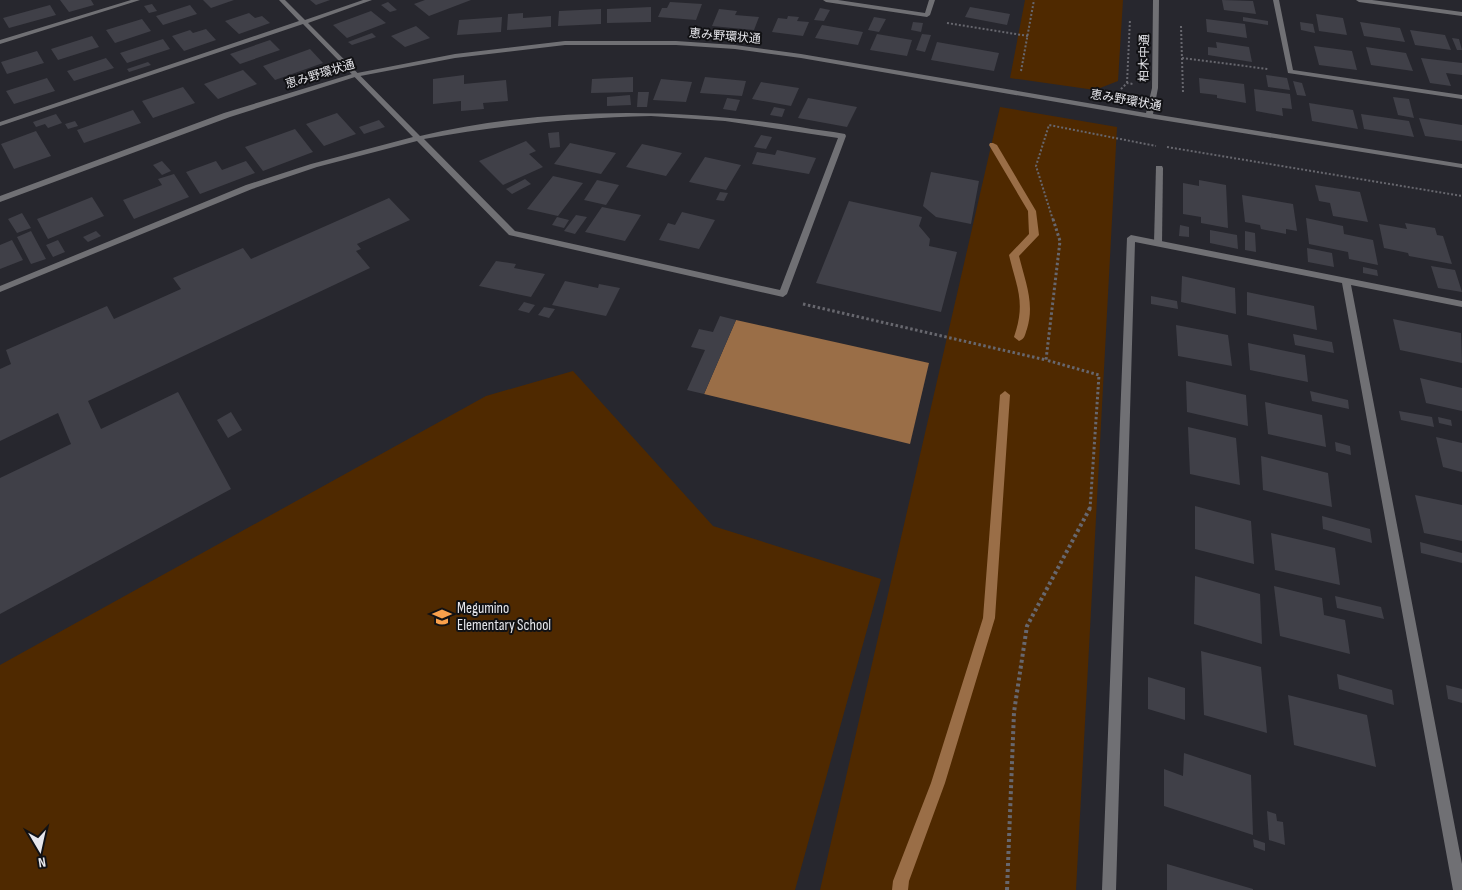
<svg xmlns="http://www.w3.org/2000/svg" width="1462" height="890" font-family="'Sofia Sans Condensed','Noto Sans JP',sans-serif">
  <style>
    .green { fill: #4f2900 }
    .water { fill: #9a6e47 }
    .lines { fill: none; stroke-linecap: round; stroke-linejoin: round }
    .stream { fill: #9a6e47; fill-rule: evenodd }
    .building { fill: #404048 }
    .path-far2 { stroke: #67676e; stroke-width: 2; stroke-dasharray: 2 2; stroke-linecap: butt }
    .path-far1 { stroke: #67676e; stroke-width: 3; stroke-dasharray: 2.5 2.5; stroke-linecap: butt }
    .path { stroke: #67676e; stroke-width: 4; stroke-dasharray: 3 3; stroke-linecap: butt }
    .service { fill: #707074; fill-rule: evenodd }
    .minor { fill: #707074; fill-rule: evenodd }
    .tertiary { fill: #707074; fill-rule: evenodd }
    .labels { text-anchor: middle; stroke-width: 4; stroke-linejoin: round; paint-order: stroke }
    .far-street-label { font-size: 12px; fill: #e7e7ec; stroke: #111114 }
    .poi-label { font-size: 15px; fill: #e7e7ec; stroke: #111114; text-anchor: start }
  </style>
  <rect width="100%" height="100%" fill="#27272e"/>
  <path class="green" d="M1025 0H1123L1118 81 1095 90 1010 78Z
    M1000 107 1117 127 1076 890H820Z
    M573 371 713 526 881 579 795 890H0V665L486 396Z"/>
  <path class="water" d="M736 320 929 363 910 444 704 394Z"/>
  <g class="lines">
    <path class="stream" d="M990 143H993L997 145 1036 211 1039 235 1019 256C1025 281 1035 303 1027 329 1025 334 1025 339 1019 341L1014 337C1026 302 1017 289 1009 255L1029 234 1028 211 989 145Z
      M1005 391 1010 395 995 618 945 783 909 881 908 890H892L893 881 931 783 983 618 1000 395Z"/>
  </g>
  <path class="building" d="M60 0H91L94 5 69 12Z
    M203 0H234L211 8Z
    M310 0H330L316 5Z
    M425 0H471L429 16 414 4Z
    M1222 0 1253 1 1256 14 1224 10Z
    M388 2 397 10 390 12 381 5Z
    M670 2 702 4 696 20 658 17 662 8H667Z
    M152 4 157 11 149 13 144 6Z
    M50 5 56 15 9 28 3 18Z
    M190 5 197 14 163 25 156 16Z
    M651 7V22L607 23V9Z
    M970 7 1010 14 1007 25 965 17Z
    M820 8 830 10 824 21 814 20Z
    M601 9V24L558 26 559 11Z
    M719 9 737 11 735 15 759 17 754 30 712 26Z
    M371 11 386 23 347 38 333 25Z
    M249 13 255 18 262 16 270 23 239 34 225 21Z
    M523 13V18L551 16V27L507 30 508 14Z
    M1316 14 1343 18 1347 35 1319 31Z
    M788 16 799 17 797 21 809 22 803 36 772 32 778 18 787 19Z
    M502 17 501 32 457 35 459 20Z
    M874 17 886 19 879 32 868 30Z
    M1243 17 1268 21V25L1243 21Z
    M142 19 151 31 115 43 106 30Z
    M1206 19 1245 24 1247 38 1207 32Z
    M913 22 923 23 921 32 911 30Z
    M1300 22 1313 24 1315 33 1301 30Z
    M1360 22 1400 28 1405 42 1364 36Z
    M822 25 863 32 858 45 815 38Z
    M416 26 430 38 405 47 391 36Z
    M206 29 216 40 184 51 172 36 190 30 193 33Z
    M1410 30 1445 35 1451 50 1415 45Z
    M372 33 376 37 352 45 348 42Z
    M877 34 912 40 907 56 870 50Z
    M922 34 931 35 925 52 916 50Z
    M92 36 99 47 58 60 51 49Z
    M1452 38 1459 39 1462 50H1457Z
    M163 39 170 49 127 63 120 53Z
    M270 40 280 50 240 64 230 54Z
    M937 42 999 53 994 71 931 60Z
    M1216 42 1249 47 1252 62 1208 55V47L1217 48Z
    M1314 46 1352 51 1357 70 1319 65Z
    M1366 47 1406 53 1413 71 1371 65Z
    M310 49 323 63 275 80 263 66Z
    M37 51 44 63 7 74 1 62Z
    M106 58 114 68 74 81 67 71Z
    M1421 58 1462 63V75L1446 73 1451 86 1430 83Z
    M148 62 151 65 129 72 127 69Z
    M243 70 257 84 218 99 204 84Z
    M464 75V84L506 80 508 101 483 103 484 109 461 111V101L433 104V79Z
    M1266 75 1287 78 1290 90 1268 87Z
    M633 77V92L591 93 592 79Z
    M705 77 746 81 742 96 700 93Z
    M47 78 55 91 14 104 6 91Z
    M1199 78 1244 84 1246 103 1217 98V95L1200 93Z
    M661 79 692 82 686 102 653 100Z
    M1293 81 1302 83 1306 96 1297 95Z
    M761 82 799 88 791 106 752 99Z
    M183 87 195 103 153 118 142 101Z
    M1254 89 1290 94 1292 109 1282 108 1283 116 1256 111Z
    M638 92H649L647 107H637Z
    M630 95 631 105 607 106V97Z
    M1393 97 1409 99 1414 118 1398 115Z
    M727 98 740 100 736 111 723 109Z
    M808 98 857 107 847 127 798 118Z
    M1309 103 1353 110 1358 129 1312 121Z
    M774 107 785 109 782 117 770 115Z
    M133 110 141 123 84 143 77 130Z
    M337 113 356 134 324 146 306 124Z
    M56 114 62 123 48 128 45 124 36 127 33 122Z
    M1361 114 1409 121 1414 137 1364 129Z
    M1419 118 1462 125V141L1425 136Z
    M379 120 385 127 364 134 359 127Z
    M75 121 78 126 68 129 65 124Z
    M295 129 313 152 263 171 245 147Z
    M36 131 51 156 14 169 1 144Z
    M559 132 560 147 550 148 548 133Z
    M761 135 772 137 766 149 754 147Z
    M526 141 536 151 529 154 543 167 503 185 479 161Z
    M570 143 616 153 601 174 554 164Z
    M642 144 682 153 666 176 626 167Z
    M777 150 816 158 809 174 752 164 757 152 775 155Z
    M705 157 741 165 726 190 689 182Z
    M162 161 171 171 162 175 153 165Z
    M216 161 222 170 246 161 255 173 200 194 186 172Z
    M931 172 979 181 971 224 936 217 923 206Z
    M174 174 189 197 134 219 123 200 162 185 158 179Z
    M553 176 583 183 558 216 527 209Z
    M525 179 531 184 512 194 506 189Z
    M597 180 619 185 606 205 584 200Z
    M1199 180 1226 185 1228 228 1201 223V217L1183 214V183L1199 186Z
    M1315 185 1360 192 1368 222 1333 216 1330 203 1319 201Z
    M720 192 728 193 724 201 716 200Z
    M1242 195 1293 204 1297 231 1286 229V234L1261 229 1260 225 1245 222Z
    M92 197 104 216 48 239 37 219Z
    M389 198 410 220 357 244 361 249 356 251 370 268 88 401 101 429 178 392 231 489 0 614V478L71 444 58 413 0 441V369L11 364 6 350 107 306 114 319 181 289 173 278 243 248 251 259Z
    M849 201 922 217 919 226 930 239 929 246 957 252 941 312 816 283Z
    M602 207 641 215 625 241 585 232Z
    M682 212 715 220 699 249 659 240 668 223 675 225Z
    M22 213 31 228 17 233 8 219Z
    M576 215 587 217 575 234 564 231Z
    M557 217 569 220 564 228 552 225Z
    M1306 218 1343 226 1344 234 1373 240 1378 265 1349 259 1348 252 1309 244Z
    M1405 223 1435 228 1437 235 1443 236 1452 264 1409 256 1408 253 1384 248 1379 224 1407 229Z
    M1180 225 1189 227V237L1179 236Z
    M1210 230 1237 235 1238 249 1210 243Z
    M31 231 46 259 31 264 17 237Z
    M96 231 101 236 88 242 83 237Z
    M1245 231 1255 233 1256 252 1245 250Z
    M12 240 23 260 0 269V245Z
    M58 240 65 252 53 257 46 245Z
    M1307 248 1332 253 1334 267 1308 262Z
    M496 261 516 264 514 268 545 274 531 297 479 286Z
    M1431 266 1455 270 1462 292 1438 288Z
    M1363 267 1377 270 1378 276 1363 273Z
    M1182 276 1235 288 1236 314 1181 302Z
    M565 281 598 288 599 284 620 288 606 316 552 305Z
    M1247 292 1314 306 1317 330 1247 315Z
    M1151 296 1177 301 1178 309 1151 304Z
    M524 302 535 305 529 313 518 310Z
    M544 307 555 309 549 318 538 315Z
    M720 316 736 320 704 394 687 390 705 350 691 347 699 329 713 332Z
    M1393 319 1461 333 1462 363 1400 350Z
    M1176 325 1228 335 1232 366 1178 356Z
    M1293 334 1332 342 1334 353 1295 345Z
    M1248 343 1305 355 1308 382 1250 370Z
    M1420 378 1462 388V411L1426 403Z
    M1186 381 1246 395 1248 426 1187 412Z
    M1310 391 1348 400 1349 409 1312 401Z
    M1265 402 1322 415 1326 447 1268 434Z
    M1399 411 1432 417 1434 427 1401 420Z
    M231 412 242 430 228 438 217 420Z
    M1438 417 1451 420 1452 426 1439 423Z
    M1188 427 1236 438 1240 485 1190 474Z
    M1436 437 1462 443V472L1443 467Z
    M1335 442 1350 446 1351 455 1336 451Z
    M1261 456 1328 473 1332 507 1263 490Z
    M1415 495 1462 505V541L1424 533Z
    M1195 506 1251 521 1254 564 1195 549Z
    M1322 516 1370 529 1372 543 1323 529Z
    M1271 533 1335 548 1340 585 1275 570Z
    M1420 542 1462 553V563L1421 553Z
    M1195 576 1260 594 1262 644 1194 624Z
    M1274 586 1322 598 1324 615 1345 620 1350 654 1280 636Z
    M1335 596 1381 607 1384 619 1337 608Z
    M1201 651 1261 667 1267 733 1204 715Z
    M1337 674 1392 690 1394 705 1339 689Z
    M1148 677 1185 688V720L1148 709Z
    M1446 685 1462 689V703L1448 699Z
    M1288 695 1367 715 1376 767 1294 745Z
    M1184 753 1251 775 1253 835 1164 806V769L1183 776Z
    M1267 811 1276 814 1277 821 1283 822 1285 845 1269 840Z
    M1253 839 1265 843V851L1254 847Z
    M1167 864 1253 889V890H1167Z"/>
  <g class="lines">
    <path class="path-far2" d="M947 23 1028 36
      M1181 26 1183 92
      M1182 58 1268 69
      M1021 71 1034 0
      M1127 83 1130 19
      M1121 89 1127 83 1133 84
      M1167 147 1462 196
      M1053 220 1036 166 1049 125 1156 146"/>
    <path class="path-far1" d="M1053 219 1060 241 1046 360 1099 375 1090 509
      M803 304 1046 360"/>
    <path class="path" d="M1007 890 1014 712 1027 626 1090 508"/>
    <path class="service" d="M1156 166H1162L1163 168 1162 243 1158 246 1154 243Z"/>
    <path class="minor" d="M131 0H140L0 44V40Z
      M279 0H285L305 20 363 0H372L308 23 420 136C545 107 674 107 800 127 815 130 830 131 845 134L846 136 787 294 783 297 509 235 417 141 317 167 252 189 0 292V286L246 185 311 164 413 137 303 24 0 126V122L299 21ZM651 116 725 121 838 138 780 290 515 231 424 139C500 125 573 118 651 116Z
      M823 0H838L925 13 929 0H935L930 15 927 17 826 2Z
      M1273 0H1279L1293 70 1462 95V99L1288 73Z
      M1356 0H1372L1462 12V16L1359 2Z
      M1131 235 1462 301V307L1351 285 1462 864V890H1453L1342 283 1135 242 1116 890H1102L1127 238Z"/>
    <path class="tertiary" d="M1153 0H1159L1158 88 1153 114 1462 164V168L1149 118 801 58 735 49 676 45H565L455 58 355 77 230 117 0 202V196L224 113 352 74 455 54 565 41H676L735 45 801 54 1146 113 1152 88Z"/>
  </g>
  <defs>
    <g id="school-bare" transform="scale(1.5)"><path d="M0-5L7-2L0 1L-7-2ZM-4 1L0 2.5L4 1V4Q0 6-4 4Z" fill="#f9a04c" stroke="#111114" stroke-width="2.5" paint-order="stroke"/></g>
  </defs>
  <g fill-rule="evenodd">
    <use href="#school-bare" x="442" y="617"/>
  </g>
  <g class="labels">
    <g class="far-street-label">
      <text transform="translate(725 36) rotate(5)" y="4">恵み野環状通</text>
      <text transform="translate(1144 58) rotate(-89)" y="4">柏木中通</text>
      <text transform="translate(320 74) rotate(-17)" y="4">恵み野環状通</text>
      <text transform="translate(1126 100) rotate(10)" y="4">恵み野環状通</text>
    </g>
    <g class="poi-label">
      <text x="457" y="613">Megumino<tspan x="457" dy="17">Elementary School</tspan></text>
    </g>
  </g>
  <g transform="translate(40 850) rotate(171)" stroke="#111114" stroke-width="4" paint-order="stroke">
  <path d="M0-4L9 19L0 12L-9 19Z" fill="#e7e7ec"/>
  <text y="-8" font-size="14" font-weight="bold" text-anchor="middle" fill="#e7e7ec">N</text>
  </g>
</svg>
